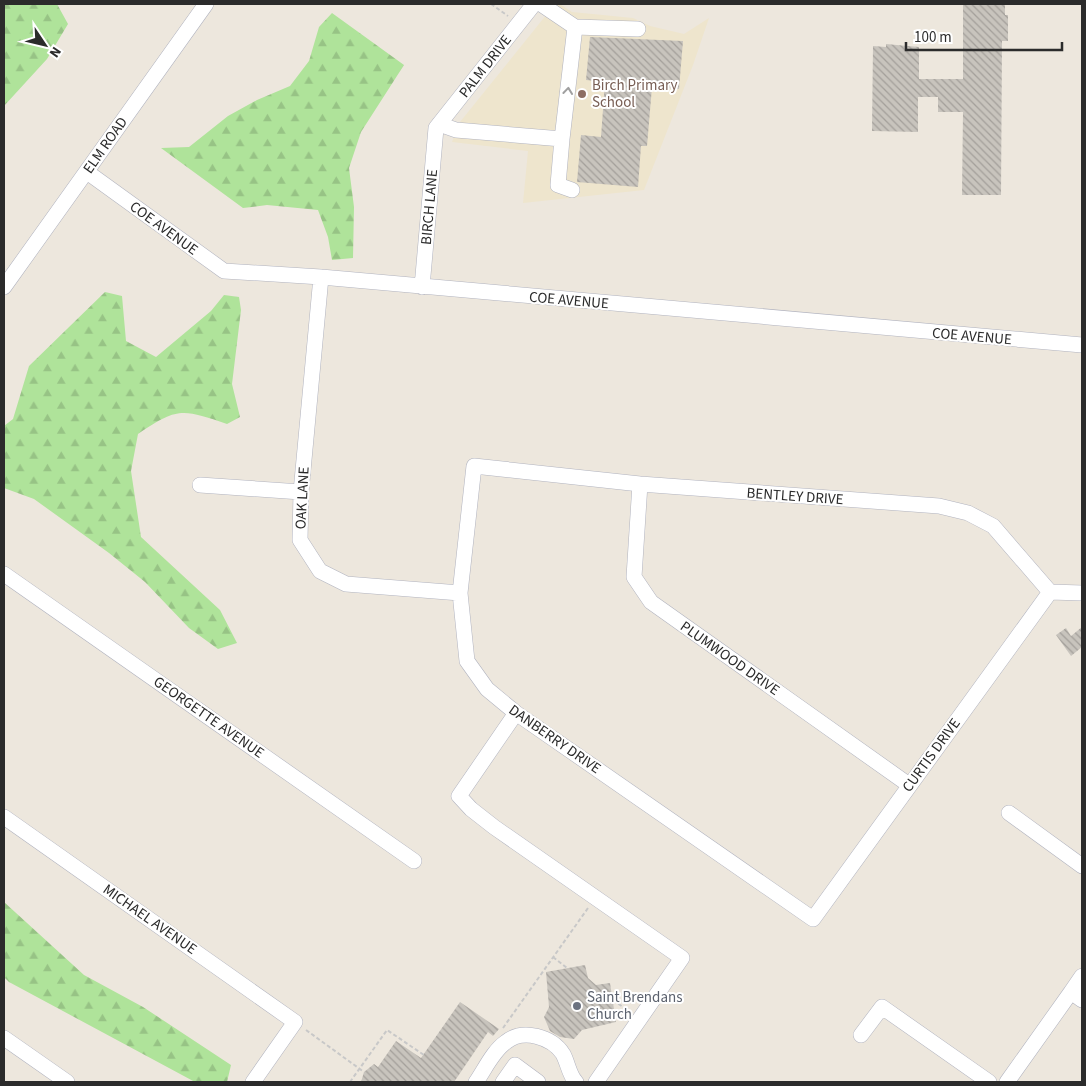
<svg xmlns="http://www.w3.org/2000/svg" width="1086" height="1086" font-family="'Source Sans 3',sans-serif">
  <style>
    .education { fill: #eee5cd }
    .forest { fill: url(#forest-firs) }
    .building { fill: url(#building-back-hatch) }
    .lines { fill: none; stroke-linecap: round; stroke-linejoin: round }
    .minor-casing { stroke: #b1b3bf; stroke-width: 16 }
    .path { stroke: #c8c8c8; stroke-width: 2; stroke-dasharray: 4 2.5; stroke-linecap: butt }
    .minor { stroke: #fff; stroke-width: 15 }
    .oneway { stroke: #a0a0a0 }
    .education-dot { fill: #8d6e63; stroke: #fff; stroke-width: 2 }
    .worship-dot { fill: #6b7280; stroke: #fff; stroke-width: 2 }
    .labels { text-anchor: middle; stroke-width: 4; stroke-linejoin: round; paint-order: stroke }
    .street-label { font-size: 15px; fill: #2b2b2b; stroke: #fff }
    .education-label { font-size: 15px; fill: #785e54; stroke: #fff; text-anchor: start }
    .worship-label { font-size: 15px; fill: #5b616d; stroke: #fff; text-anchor: start }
  </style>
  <defs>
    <pattern id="forest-firs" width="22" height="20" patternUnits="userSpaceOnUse" patternTransform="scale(1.25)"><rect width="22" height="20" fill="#afe39a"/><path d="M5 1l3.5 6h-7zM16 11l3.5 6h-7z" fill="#97c385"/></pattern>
    <pattern id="building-back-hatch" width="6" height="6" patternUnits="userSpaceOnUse" patternTransform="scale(1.25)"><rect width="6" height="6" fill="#c8c4bd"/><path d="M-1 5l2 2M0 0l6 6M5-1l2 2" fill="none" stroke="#a39f9a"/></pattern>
  </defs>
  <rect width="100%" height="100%" fill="#ede7dd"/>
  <path class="education" d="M555 4H560L572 12 633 18 650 26 684 34 709 18 693 65 644 190 523 203 528 151 452 142 460 122Z"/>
  <path class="forest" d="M4 4H57L68 24 47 59 4 106Z
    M332 13 404 65 361 132 349 168 354 207 353 258 332 260 328 237 318 210 267 205 243 208 161 148 189 147 228 116 257 100 290 86 309 61 319 27Z
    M105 292 122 296 126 341 156 357 211 311 224 295 239 297 241 310 232 384 240 417 227 424C182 409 178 407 138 434L131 471 141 537 220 610 237 643 218 649 189 628 145 582 109 553 34 499 4 488V426L13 419 29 366Z
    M4 902 84 975 143 1007 231 1065 227 1082H195L9 982 4 977Z"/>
  <path class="building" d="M963 4H1005V15H1008V41H1002L1001 195H962L963 112H938V97H918V132L872 131 873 46 886 47V44L919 47V79H963Z
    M590 37 683 41 679 89 652 87 647 146H641L638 187 577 182 581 135 601 137 605 82 586 80Z
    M1082 627V647L1071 656 1056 635 1066 628 1071 636Z
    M585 965 588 978 596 985 610 983 616 1022 582 1030 574 1039 560 1037 550 1031 544 1017 549 1007 546 972Z
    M460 1002 499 1029 493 1036 488 1032 454 1082H361L364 1072 374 1064 378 1067 396 1041 421 1058Z"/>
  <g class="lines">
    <g class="minor-casing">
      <path id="minor" d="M541 4 575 27 638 29
        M439 124 456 130 562 139 558 185 572 190
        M562 139 575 27
        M87 172 224 271 321 277 1082 345
        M321 277 301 492 300 540 320 571 346 584 460 593
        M4 287 206 4
        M422 287 436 128 534 4
        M640 484 634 577 651 602 909 785
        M200 485 301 492
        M4 574 414 861
        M1050 592 813 919 516 713 487 689 467 661 460 593 474 466 640 484 939 506 968 513 993 526 1050 592 1082 593
        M516 713 459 796 471 809 494 827 682 958 596 1082
        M1009 813 1082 866
        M4 817 295 1022 253 1082
        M1071 992 1082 976
        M861 1035 882 1007 989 1082
        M4 1038 67 1082
        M476 1082C485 1069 493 1051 506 1042 523 1028 552 1037 563 1054 568 1063 569 1075 576 1082
        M503 1082 515 1065 538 1082
        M1007 1082 1071 992 1082 1000"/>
    </g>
    <path class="path" d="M491 4 508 16
      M553 957 567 968
      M613 1000 630 1012
      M503 1028 588 908
      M306 1030 364 1072
      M350 1082 387 1030 424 1055"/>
    <use href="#minor" class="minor"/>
  </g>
  <defs><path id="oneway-chevron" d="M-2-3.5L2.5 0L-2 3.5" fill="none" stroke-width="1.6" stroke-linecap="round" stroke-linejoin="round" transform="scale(1.25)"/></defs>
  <use class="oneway" href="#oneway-chevron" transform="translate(568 91) rotate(-84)"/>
  <circle class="education-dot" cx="582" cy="94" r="5"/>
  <circle class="worship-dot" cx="577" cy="1006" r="5"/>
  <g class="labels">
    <g class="street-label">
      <text transform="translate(485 66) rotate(-52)" y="5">PALM DRIVE</text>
      <text transform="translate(105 145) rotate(-55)" y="5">ELM ROAD</text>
      <text transform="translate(429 207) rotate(-85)" y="5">BIRCH LANE</text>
      <text transform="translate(164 228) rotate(36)" y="5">COE AVENUE</text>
      <text transform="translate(569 300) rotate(5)" y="5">COE AVENUE</text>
      <text transform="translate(972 336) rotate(5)" y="5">COE AVENUE</text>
      <text transform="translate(795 496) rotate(4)" y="5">BENTLEY DRIVE</text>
      <text transform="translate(302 498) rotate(-87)" y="5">OAK LANE</text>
      <text transform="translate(730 658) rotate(35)" y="5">PLUMWOOD DRIVE</text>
      <text transform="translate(209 717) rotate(35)" y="5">GEORGETTE AVENUE</text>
      <text transform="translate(555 739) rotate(35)" y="5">DANBERRY DRIVE</text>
      <text transform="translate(931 755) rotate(-54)" y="5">CURTIS DRIVE</text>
      <text transform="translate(150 919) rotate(35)" y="5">MICHAEL AVENUE</text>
    </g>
    <g class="education-label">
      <text x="592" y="90">Birch Primary<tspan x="592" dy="17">School</tspan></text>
    </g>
    <g class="worship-label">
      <text x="587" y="1002">Saint Brendans<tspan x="587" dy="17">Church</tspan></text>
    </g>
  </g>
  <rect width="1086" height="1086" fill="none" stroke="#2b2b2b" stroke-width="10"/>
  <g transform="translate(45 45) rotate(125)" stroke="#ffffff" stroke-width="4" paint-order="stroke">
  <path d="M0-4L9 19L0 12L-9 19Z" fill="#2b2b2b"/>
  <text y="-8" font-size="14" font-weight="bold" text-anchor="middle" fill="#2b2b2b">N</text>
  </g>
  <path d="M906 42v8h156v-8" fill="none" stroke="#2b2b2b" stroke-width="2.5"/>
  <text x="914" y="42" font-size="15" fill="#2b2b2b" stroke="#ffffff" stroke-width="4" paint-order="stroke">100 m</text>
</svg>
